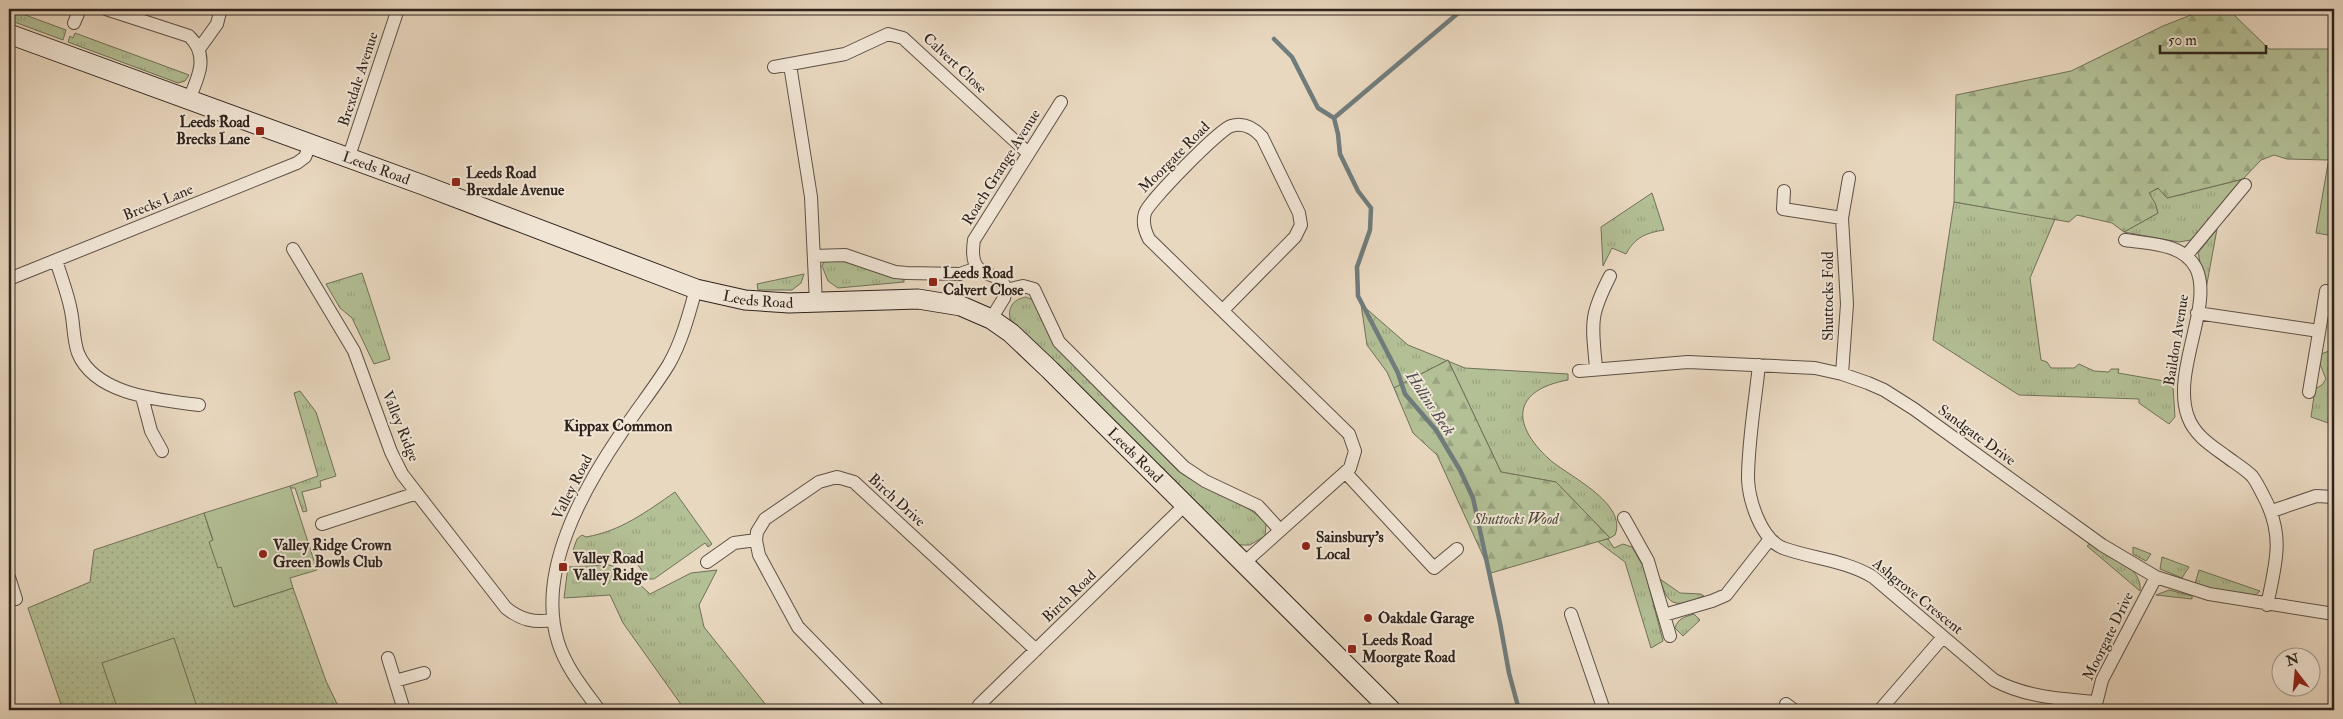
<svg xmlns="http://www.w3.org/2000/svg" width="2343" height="719" font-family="'IM FELL Double Pica',serif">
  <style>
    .grass { fill: url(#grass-tufts); stroke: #707159 }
    .forest { fill: url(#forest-firs); stroke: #707159 }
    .park { fill: url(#park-dots); stroke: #707159 }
    .pitch { fill: #b3bf95; stroke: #707159 }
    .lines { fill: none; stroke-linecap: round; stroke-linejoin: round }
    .stream { stroke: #707c7c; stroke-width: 4.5 }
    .street-casing { stroke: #5d5046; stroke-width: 14 }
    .secondary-casing { stroke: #2e231d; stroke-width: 21 }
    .street { stroke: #f1e6d6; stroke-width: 12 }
    .secondary { stroke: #f1e6d6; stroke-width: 19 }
    .poi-dot { fill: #8f2418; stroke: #f1e6d6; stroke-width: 2 }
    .labels { text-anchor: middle; stroke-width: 4; stroke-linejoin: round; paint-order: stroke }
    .street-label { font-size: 15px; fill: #2e231d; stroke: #f1e6d6 }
    .poi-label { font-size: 15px; font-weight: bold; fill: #2e231d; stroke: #f1e6d6; text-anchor: start }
    .park-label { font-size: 15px; font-style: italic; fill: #4f4a3b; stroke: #f1e6d6 }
    .water-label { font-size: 16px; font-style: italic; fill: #4f4f4d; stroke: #f1e6d6 }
    .neighbourhood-label { font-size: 16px; font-weight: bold; fill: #2e231d; stroke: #f1e6d6 }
  </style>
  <defs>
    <pattern id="grass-tufts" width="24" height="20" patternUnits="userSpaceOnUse" patternTransform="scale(1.25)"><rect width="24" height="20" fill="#b3bf95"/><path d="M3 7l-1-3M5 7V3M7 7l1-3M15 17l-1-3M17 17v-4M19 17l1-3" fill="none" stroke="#9aa480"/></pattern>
    <pattern id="forest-firs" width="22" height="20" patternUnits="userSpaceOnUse" patternTransform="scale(1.25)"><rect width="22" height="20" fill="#b3bf95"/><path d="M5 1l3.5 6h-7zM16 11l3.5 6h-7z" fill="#9aa480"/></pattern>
    <pattern id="park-dots" width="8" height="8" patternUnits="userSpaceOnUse" patternTransform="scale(1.25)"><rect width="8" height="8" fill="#b3bf95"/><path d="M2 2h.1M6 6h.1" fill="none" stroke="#9aa480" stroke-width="1.8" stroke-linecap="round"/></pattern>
  </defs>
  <rect width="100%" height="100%" fill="#e9d8c0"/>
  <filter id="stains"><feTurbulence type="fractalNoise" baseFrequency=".004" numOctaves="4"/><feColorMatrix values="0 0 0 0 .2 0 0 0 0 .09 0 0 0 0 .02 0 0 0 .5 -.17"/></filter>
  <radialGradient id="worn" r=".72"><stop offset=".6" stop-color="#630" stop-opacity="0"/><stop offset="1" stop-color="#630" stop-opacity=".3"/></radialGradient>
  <path class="grass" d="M9 9 66 30 63 40 9 20Z
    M75 33 189 75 185 81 178 83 68 42 70 36 73 38Z
    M2330 152 2334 153V236L2316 233Z
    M2243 179 2191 240 2179 242 2124 232 2158 213 2155 203 2148 193 2159 188 2167 198Z
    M1652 193 1664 230C1646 233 1635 237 1626 254L1612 248 1603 266 1601 227Z
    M1954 202 2055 219 2030 278 2041 360 2047 362 2051 368H2074L2079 364 2094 371 2109 372 2111 369H2119L2118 373 2170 382 2173 387 2175 417 2169 424 2139 403V399L2019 395 1933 340Z
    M2217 229 2206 289 2198 253Z
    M840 259 904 278V282L838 288 828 281 822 266 824 262Z
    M362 273 390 359 374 364 352 318 340 308 326 284Z
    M804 274 801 283 792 290H758L757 284Z
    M1026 297 1033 300 1058 350 1177 470C1205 492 1243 497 1266 524L1265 536 1250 545H1237L1012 324C1006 312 1011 299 1026 297Z
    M1361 304 1408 345 1465 368 1568 374V380C1513 390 1510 423 1549 459 1568 476 1628 503 1615 535L1610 538 1556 482 1501 472 1448 360 1394 388 1387 372 1367 345Z
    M2334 304V425L2311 417 2315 389 2322 385 2326 379 2320 364 2321 354 2329 351Z
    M300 391 316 412 336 476 320 481 321 487 302 492 307 511 303 512 295 488H291L290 486 318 476 294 393Z
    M675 492 712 544 708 547 705 543 654 579H648L630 554 580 557 572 553 577 539 582 535 586 537C621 531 646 512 675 492Z
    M1608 539 1614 548 1623 544 1632 547 1644 568 1663 641 1651 648 1625 562 1597 541Z
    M2091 543C2108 554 2143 567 2140 591L2087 546Z
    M2133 547 2151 554 2146 561 2133 554Z
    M2162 557 2189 567 2182 578 2160 569Z
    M609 565 623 569 650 594 691 573 717 570 699 605 704 627 770 710H685L623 623 610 595 564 598 568 567Z
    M2199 570 2260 591 2255 595 2225 592 2195 584Z
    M1660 579 1680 593 1701 594 1704 596C1677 606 1669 610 1660 579Z
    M2169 590 2192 596V599L2156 595Z
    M1694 614 1700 620 1683 636 1675 628C1678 618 1685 617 1694 614Z"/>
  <path class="forest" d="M2206 9H2228L2269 49H2334V153L2330 152 2328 160 2287 159 2274 155 2261 160 2243 179 2167 198 2158 188 2149 193 2155 203 2158 213 2124 232 2112 223 2077 215 2069 222 1954 202 1956 95 2071 71 2163 26Z
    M1448 360 1501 472 1556 482 1610 538 1491 573 1437 455 1413 433 1394 388Z"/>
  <path class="park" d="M204 513 213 541 210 542 218 567 221 566 234 607 293 588 326 681 340 710H63L28 608 90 582 94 550Z"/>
  <path class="pitch" d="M290 486 317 570 290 578 293 588 234 607 221 567 218 568 209 542 213 540 204 513Z
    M174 638 198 710H118L102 663Z"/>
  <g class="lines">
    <path class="stream" d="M1274 39 1292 57 1318 108 1334 118
      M1334 118 1338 134 1340 154 1358 191 1371 208 1370 230 1357 267 1358 296 1398 373 1405 394 1436 430 1460 470 1473 498 1500 623 1509 673 1519 710
      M1334 118 1463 9"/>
    <g class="street-casing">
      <path id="street" d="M106 9 189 36C209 55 199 76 189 99
        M74 23 80 9
        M199 49 217 24 220 12
        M790 65 811 197 816 303
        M774 67 845 54 888 34 903 38 1028 153
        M348 159 398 9
        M1784 191 1783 209 1842 218
        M2125 240C2149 244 2183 243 2196 268 2214 305 2171 372 2188 417 2195 436 2212 446 2227 457 2235 463 2245 469 2252 476 2256 481 2260 489 2263 495 2285 535 2276 563 2267 605
        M293 249 354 351 391 452 402 474 506 608C521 620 534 623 553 620
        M814 256 845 255 895 272 907 273 960 274 977 268
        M2186 256 2245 185
        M56 260C61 277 68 294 71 311 74 325 73 339 78 353 95 395 160 400 199 405
        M9 279 297 163 305 157 310 145
        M1006 290 1023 286 1034 289 1059 342 1184 467 1205 481 1258 506 1280 530
        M1223 310 1295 237 1301 225 1299 213 1262 137C1254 128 1244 122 1231 126 1220 129 1148 202 1145 213 1142 223 1145 231 1149 239L1349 434 1355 451 1350 468 1245 562
        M2197 313 2319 331
        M991 319 1004 298 1006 290C1000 265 967 286 974 240L1061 102
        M1759 365C1755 403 1748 442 1748 479 1749 501 1761 539 1783 548 1813 559 1845 560 1873 577L1994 680C2025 697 2061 699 2096 702
        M1596 368C1592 323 1589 317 1610 276
        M1579 371 1688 362 1815 368 1842 374 1868 383 1884 390 1914 409 2102 545 2156 577 2209 594 2334 614
        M1842 374 1847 304 1842 218 1849 178
        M2309 392 2326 291
        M142 397 151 431 162 451
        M1346 473 1434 568 1457 549
        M2272 511 2316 496 2334 497
        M1624 518 1648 561 1670 636
        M322 524 417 493
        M707 562 734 543 756 540
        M9 577 16 599
        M1571 614 1604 710
        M1664 615 1712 601 1726 595 1770 539
        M388 658 404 710
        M395 681 424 673
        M1786 704 1794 710
        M2095 708 2102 680 2156 577
        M599 710C584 689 566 668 558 642 536 572 583 489 622 432 637 409 655 387 669 364 682 341 689 314 696 289
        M879 710 798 627 759 555 756 540 757 532 765 519 819 482 837 477 854 482 1036 650
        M984 710 979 705 1186 504
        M1880 710 1943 637"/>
    </g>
    <g class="secondary-casing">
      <g id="secondary">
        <path id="s1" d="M9 34 423 185 696 289 745 300 789 303 918 299 961 306 991 319 1011 333 1050 370 1391 710"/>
      </g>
    </g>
    <use href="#street" class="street"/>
    <use href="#secondary" class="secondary"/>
  </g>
  <g class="poi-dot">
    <rect x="255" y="126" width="10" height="10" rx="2.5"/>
    <rect x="451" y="177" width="10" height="10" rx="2.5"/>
    <rect x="928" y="277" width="10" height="10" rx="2.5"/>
    <circle cx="1306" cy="546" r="5"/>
    <circle cx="263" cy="554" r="5"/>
    <rect x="558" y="562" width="10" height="10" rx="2.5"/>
    <circle cx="1368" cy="618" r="5"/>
    <rect x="1347" y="644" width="10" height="10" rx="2.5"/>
  </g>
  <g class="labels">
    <g class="street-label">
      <text transform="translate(955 63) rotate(43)" y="5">Calvert Close</text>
      <text transform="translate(358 79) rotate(-72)" y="5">Brexdale Avenue</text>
      <text transform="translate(1174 157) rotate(-45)" y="5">Moorgate Road</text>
      <text transform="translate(1001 167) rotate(-58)" y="5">Roach Grange Avenue</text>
      <text dy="5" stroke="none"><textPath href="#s1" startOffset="391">Leeds Road</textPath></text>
      <text transform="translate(158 202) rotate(-22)" y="5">Brecks Lane</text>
      <text transform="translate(1828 296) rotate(-90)" y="5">Shuttocks Fold</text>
      <text dy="5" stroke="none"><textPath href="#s1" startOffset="796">Leeds Road</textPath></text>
      <text transform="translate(2176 340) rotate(-81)" y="5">Baildon Avenue</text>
      <text transform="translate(401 426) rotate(68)" y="5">Valley Ridge</text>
      <text transform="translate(1977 435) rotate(36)" y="5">Sandgate Drive</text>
      <text dy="5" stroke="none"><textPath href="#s1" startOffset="1231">Leeds Road</textPath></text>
      <text transform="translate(572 487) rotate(-63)" y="5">Valley Road</text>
      <text transform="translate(897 500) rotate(42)" y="5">Birch Drive</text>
      <text transform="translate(1069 596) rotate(-44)" y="5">Birch Road</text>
      <text transform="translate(1918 596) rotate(39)" y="5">Ashgrove Crescent</text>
      <text transform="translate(2108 636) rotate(-64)" y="5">Moorgate Drive</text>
    </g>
    <g class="poi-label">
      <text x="250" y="127" text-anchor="end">Leeds Road<tspan x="250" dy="17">Brecks Lane</tspan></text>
      <text x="466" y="178">Leeds Road<tspan x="466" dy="17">Brexdale Avenue</tspan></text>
      <text x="943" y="278">Leeds Road<tspan x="943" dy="17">Calvert Close</tspan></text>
      <text x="1316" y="542">Sainsbury's<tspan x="1316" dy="17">Local</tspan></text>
      <text x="273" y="550">Valley Ridge Crown<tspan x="273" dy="17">Green Bowls Club</tspan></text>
      <text x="573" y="563">Valley Road<tspan x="573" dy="17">Valley Ridge</tspan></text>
      <text x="1378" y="623">Oakdale Garage</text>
      <text x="1362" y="645">Leeds Road<tspan x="1362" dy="17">Moorgate Road</tspan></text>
    </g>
    <g class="park-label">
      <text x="1516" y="524">Shuttocks Wood</text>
    </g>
    <g class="water-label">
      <text transform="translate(1431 403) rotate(56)" y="6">Hollins Beck</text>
    </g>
    <g class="neighbourhood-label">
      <text x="618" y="431">Kippax Common</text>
    </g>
  </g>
  <rect width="2343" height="719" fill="none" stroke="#e9d8c0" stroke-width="30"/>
  <rect x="10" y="10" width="2323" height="699" fill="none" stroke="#2e231d" stroke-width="2.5"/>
  <rect x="15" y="15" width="2313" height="689" fill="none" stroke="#2e231d"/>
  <g transform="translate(2296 672) rotate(344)"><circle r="24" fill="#f1e6d6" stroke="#a3988c"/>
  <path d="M0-4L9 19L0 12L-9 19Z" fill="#8f2418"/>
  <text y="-8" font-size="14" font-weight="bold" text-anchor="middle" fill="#2e231d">N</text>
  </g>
  <path d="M2160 45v8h106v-8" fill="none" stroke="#2e231d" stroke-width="2.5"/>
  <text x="2168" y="45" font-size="15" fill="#2e231d" stroke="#f1e6d6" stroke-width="4" paint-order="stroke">50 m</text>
  <rect width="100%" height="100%" filter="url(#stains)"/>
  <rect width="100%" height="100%" fill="url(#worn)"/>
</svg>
